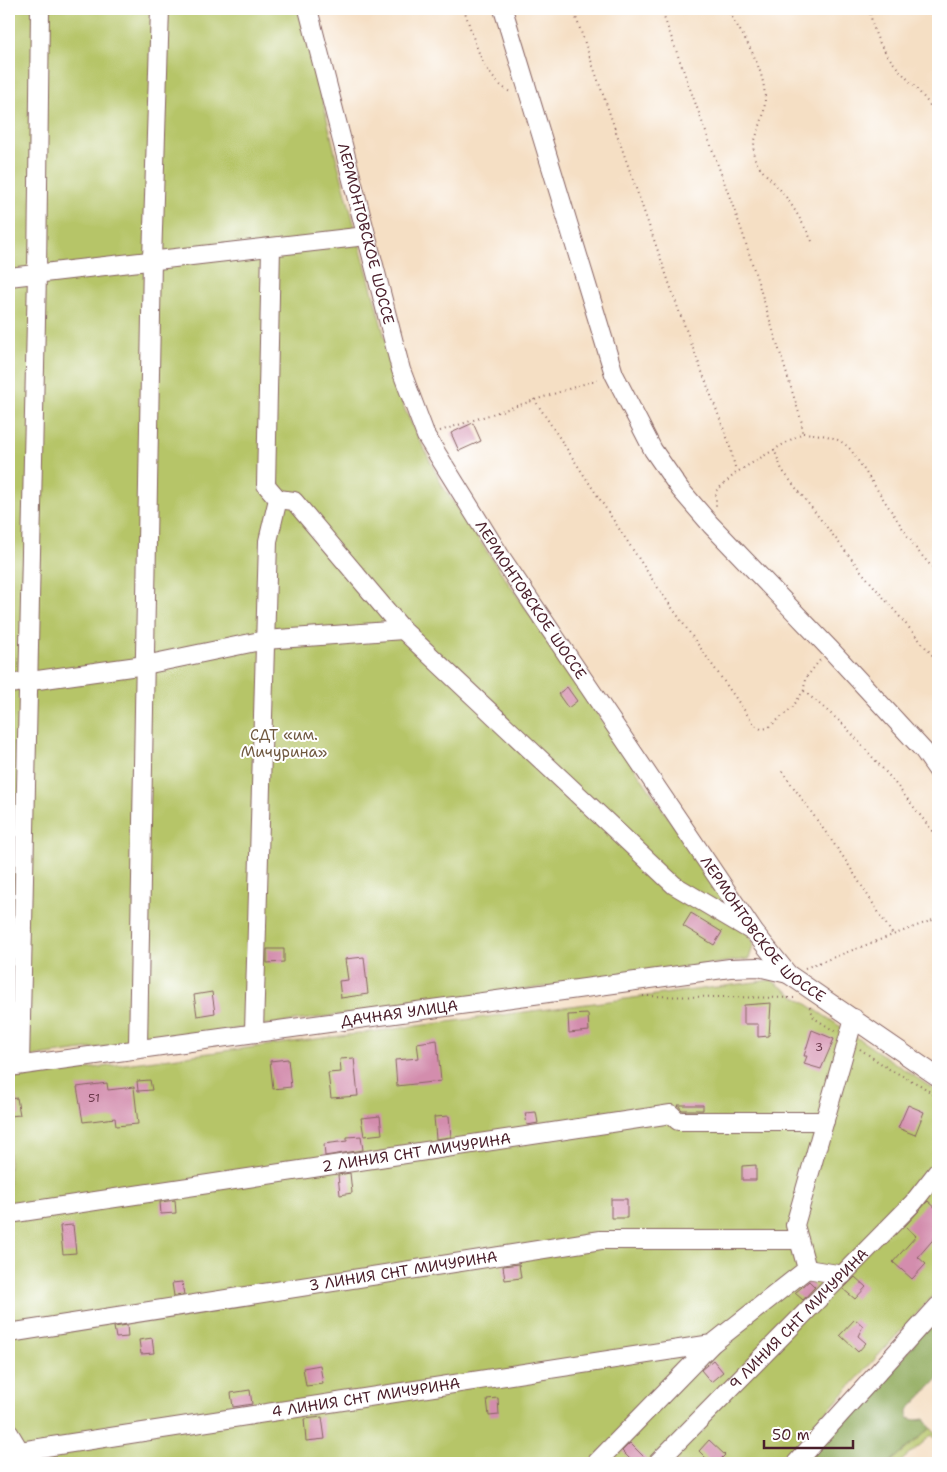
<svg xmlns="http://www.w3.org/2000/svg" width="947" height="1472" font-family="'Shantell Sans',sans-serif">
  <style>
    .green { fill: #b6c568; stroke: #80724a }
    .forest { fill: #90aa5c; stroke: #6d6444 }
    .building { fill: #d38dad }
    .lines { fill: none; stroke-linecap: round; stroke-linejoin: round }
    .minor-casing { stroke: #866261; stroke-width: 20 }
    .path { stroke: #866261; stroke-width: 2; stroke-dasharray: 1 4; stroke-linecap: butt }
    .minor { stroke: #fff; stroke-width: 18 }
    .labels { text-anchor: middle; stroke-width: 4; stroke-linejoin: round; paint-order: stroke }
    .number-label { font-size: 12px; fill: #6c3a4c }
    .street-label { font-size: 15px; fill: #4a1f2b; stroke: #fff }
    .park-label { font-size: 15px; fill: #705940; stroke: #fff }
  </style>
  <rect width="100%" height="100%" fill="#fff"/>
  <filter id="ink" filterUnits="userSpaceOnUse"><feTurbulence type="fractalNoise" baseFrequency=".02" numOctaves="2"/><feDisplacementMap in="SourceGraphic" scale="10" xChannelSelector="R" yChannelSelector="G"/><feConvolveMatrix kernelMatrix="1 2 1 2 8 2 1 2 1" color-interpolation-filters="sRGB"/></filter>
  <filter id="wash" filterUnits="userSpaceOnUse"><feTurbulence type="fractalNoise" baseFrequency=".0096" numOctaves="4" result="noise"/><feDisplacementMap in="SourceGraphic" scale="20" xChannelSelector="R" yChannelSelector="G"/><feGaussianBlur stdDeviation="1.12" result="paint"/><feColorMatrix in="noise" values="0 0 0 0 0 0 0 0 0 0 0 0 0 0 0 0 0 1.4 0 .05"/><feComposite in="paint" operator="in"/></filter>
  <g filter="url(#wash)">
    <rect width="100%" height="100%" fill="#f5dfc4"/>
    <path class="green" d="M9 9H301L336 157 404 408 443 487 754 943 749 959 9 1060Z
      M771 980 938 1092V1290L780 1463H14L9 1455V1079Z
      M931 1428 938 1437V1442L932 1435 899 1463H889Z"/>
    <path class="forest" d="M938 1303V1379L908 1410V1418L916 1420 924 1419 931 1428 889 1463H789L893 1370 913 1346Z"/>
    <g id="blocks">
      <path class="building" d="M473 423 481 441 459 451 451 433Z
        M567 687 577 701 568 708 558 694Z
        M691 913 722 932 714 945 683 926Z
        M267 949H284V962L267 963Z
        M364 957 368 994 341 998 339 981 348 980 345 959Z
        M212 992 215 1013 197 1016 194 995Z
        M771 1003 769 1036 758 1037V1024H744V1005Z
        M588 1014 589 1031 569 1033 568 1015Z
        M812 1030 834 1039 821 1069 804 1064 807 1056H804Z
        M437 1040 441 1081 397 1086 395 1060 419 1058 417 1043Z
        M354 1058 358 1096 331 1098 328 1073 341 1072 340 1059Z
        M288 1059 291 1087 273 1089 270 1061Z
        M150 1080 152 1090 138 1091 137 1081Z
        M107 1083 108 1090 134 1087 138 1124 116 1126 115 1118 83 1122 77 1087Z
        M17 1098 20 1115 9 1116V1099Z
        M678 1105H703V1110H682Z
        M908 1105 924 1112 915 1135 898 1128Z
        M536 1112 538 1123 527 1125 525 1113Z
        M380 1116 382 1134 364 1136 361 1118Z
        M449 1116 451 1137 436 1139 434 1117Z
        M361 1136 363 1150 325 1156 324 1144 347 1141V1137Z
        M756 1165V1180H742V1166Z
        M350 1173 352 1193 340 1195 338 1175Z
        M611 1199H627V1218H611Z
        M175 1200 176 1213 161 1214 160 1202Z
        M928 1201 938 1210V1234L918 1257 926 1264 912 1279 893 1262 916 1236 905 1226Z
        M73 1225 76 1253 63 1254 60 1226Z
        M519 1264 521 1278 505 1280 503 1266Z
        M855 1277 866 1287 855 1299 843 1289Z
        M809 1281 815 1287 803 1300 795 1293Z
        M182 1282 184 1295 174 1296 172 1283Z
        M855 1319 863 1326 858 1336 866 1343 858 1352 840 1335Z
        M127 1325 128 1337 116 1338 114 1327Z
        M152 1338 154 1353 141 1354 139 1340Z
        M713 1360 723 1372 711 1382 701 1370Z
        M320 1365 323 1384 306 1386 303 1368Z
        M250 1390 252 1404 233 1407 231 1393Z
        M498 1398 499 1415 489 1416 487 1399Z
        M322 1417 325 1439 306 1441 304 1419Z
        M709 1440 725 1455 717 1463H711L699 1451Z
        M630 1443 647 1460V1463H634L622 1451Z"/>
    </g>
  </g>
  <g filter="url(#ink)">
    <use href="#blocks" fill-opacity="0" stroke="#866261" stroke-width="1"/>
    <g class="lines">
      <g class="minor-casing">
        <g id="minor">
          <path id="s1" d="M308 9 401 370 426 436 501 557 755 933 788 974 938 1077"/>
          <path d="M503 9 614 374 653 450 680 489 711 525 830 649 924 751 938 771"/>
          <path d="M9 277 366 236"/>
          <path d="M278 499 294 501 403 630 674 885 750 930"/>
          <path d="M9 684 145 665 265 640 403 630"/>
          <path d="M254 1031 268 541 278 499 266 485 271 247"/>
          <path d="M138 1047 152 260 160 9"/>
          <path d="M20 1065 37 273 40 9"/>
          <path id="s2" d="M9 1067 730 968 758 967 788 974"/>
          <path id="s3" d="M9 1214 671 1114 678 1121H825"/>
          <path d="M807 1269 843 1275"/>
          <path id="s4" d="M9 1333 601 1240H799"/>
          <path d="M9 1433 27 1463"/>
          <path id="s5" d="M20 1451 712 1344"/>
          <path d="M596 1463 712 1344 807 1269 795 1225 854 1018"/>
          <path id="s6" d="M657 1463 913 1203 938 1171"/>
          <path d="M796 1463 938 1306"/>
        </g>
      </g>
      <path class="path" d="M464 9C474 38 482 78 512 93
        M573 9 679 311 729 443 736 471
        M661 9 742 231 802 423V433L737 472 716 491V507
        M727 9C745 39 770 74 764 111 762 126 751 141 754 156 758 171 774 180 782 192 794 207 803 224 812 241
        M869 9C871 17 873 27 876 35 889 67 922 88 938 118
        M938 136 935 153 938 158
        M534 399 656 585 754 724 761 729 768 728 792 708 804 690 805 679 820 660
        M440 431 599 379
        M803 433C823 435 837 435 851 450L917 550 938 574
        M774 449 782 470 861 571 938 662
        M804 691 844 725 891 778 938 838
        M782 771 844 858 893 935
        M805 968 938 918
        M643 996 795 998
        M810 1007 814 1018 836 1032
        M860 1049 889 1069 922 1086 938 1098"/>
      <use href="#minor" class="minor"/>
    </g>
  </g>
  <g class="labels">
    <g class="number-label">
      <text x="819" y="1051">3</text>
      <text x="94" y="1102">51</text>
    </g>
    <g class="street-label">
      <text dy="5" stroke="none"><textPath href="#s1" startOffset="232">ЛЕРМОНТОВСКОЕ ШОССЕ</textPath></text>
      <text dy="5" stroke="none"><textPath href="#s1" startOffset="638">ЛЕРМОНТОВСКОЕ ШОССЕ</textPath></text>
      <text dy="5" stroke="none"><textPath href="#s1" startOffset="1042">ЛЕРМОНТОВСКОЕ ШОССЕ</textPath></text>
      <text dy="5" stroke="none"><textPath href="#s2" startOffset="394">ДАЧНАЯ УЛИЦА</textPath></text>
      <text dy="5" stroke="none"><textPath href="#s3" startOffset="412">2 ЛИНИЯ СНТ МИЧУРИНА</textPath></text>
      <text dy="5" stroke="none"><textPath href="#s4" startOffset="399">3 ЛИНИЯ СНТ МИЧУРИНА</textPath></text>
      <text dy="5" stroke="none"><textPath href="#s6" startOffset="202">9 ЛИНИЯ СНТ МИЧУРИНА</textPath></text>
      <text dy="5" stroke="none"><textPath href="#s5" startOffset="350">4 ЛИНИЯ СНТ МИЧУРИНА</textPath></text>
    </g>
    <g class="park-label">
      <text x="284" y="740">СДТ «им.<tspan x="284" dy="17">Мичурина»</tspan></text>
    </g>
  </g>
  <rect width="947" height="1472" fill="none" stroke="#fff" stroke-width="30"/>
  <path d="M764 1440v8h89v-8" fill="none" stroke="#4a1f2b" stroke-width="2.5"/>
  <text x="772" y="1440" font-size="15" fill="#4a1f2b" stroke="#ffffff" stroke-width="4" paint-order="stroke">50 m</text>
</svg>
